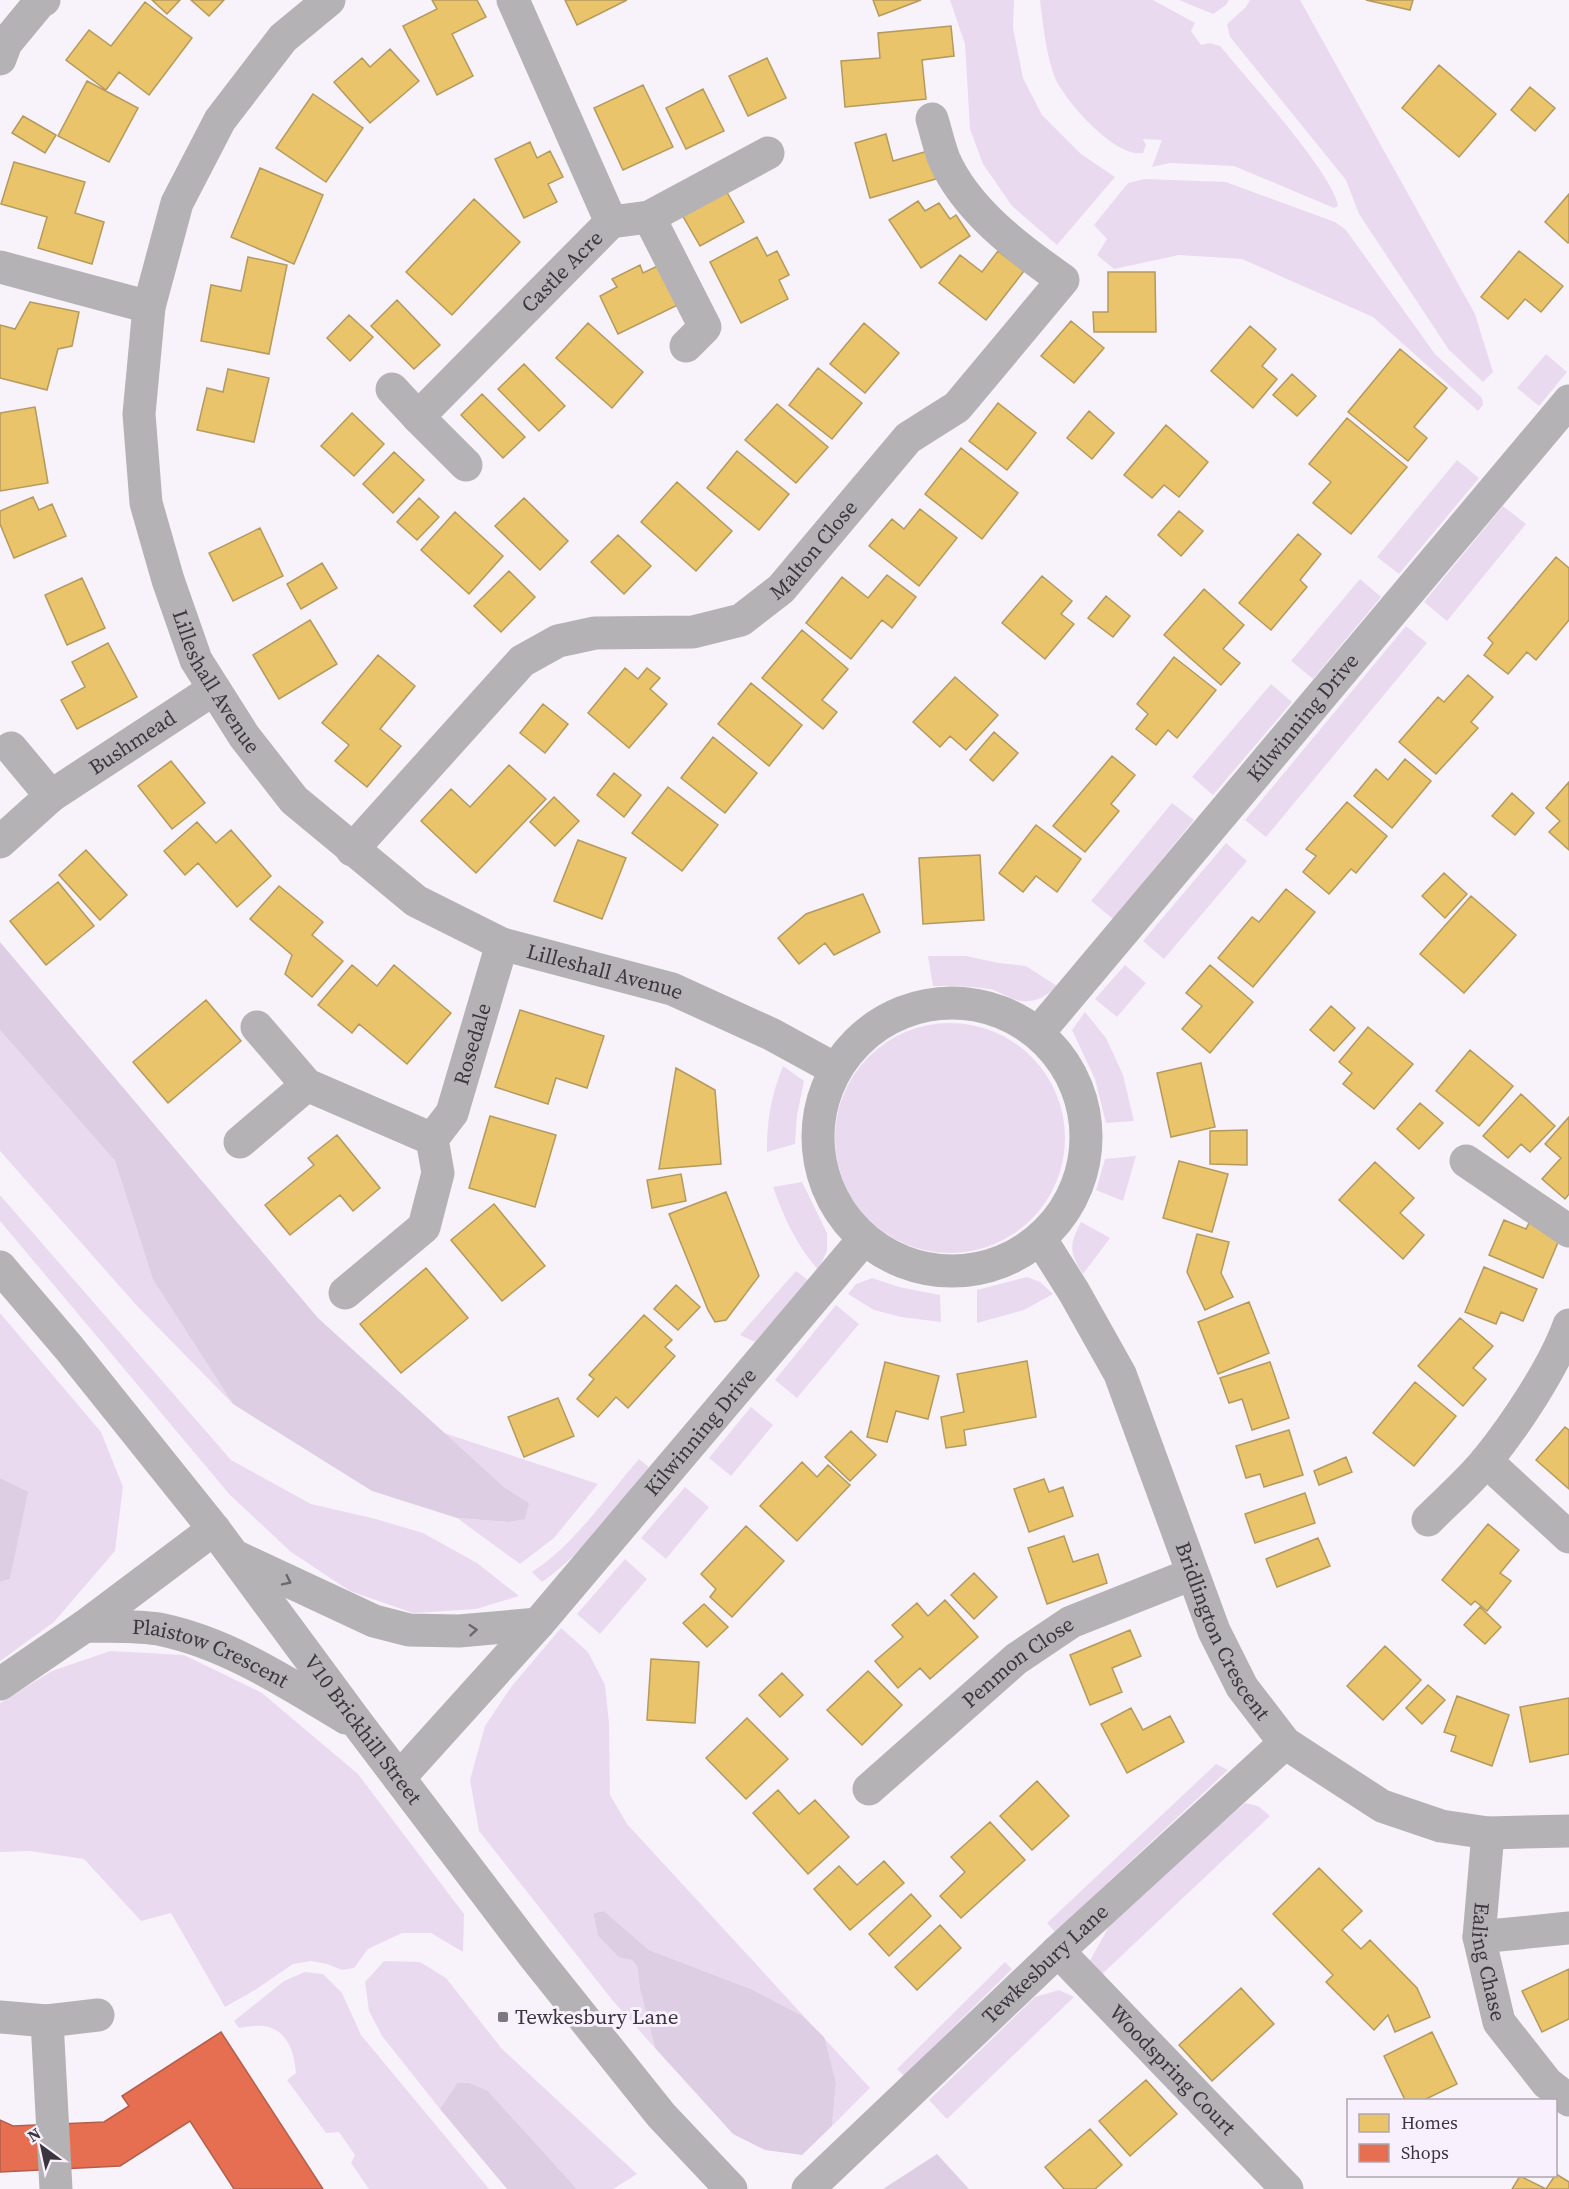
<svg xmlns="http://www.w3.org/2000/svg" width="1569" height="2189" font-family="'Source Serif 4',serif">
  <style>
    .green { fill: #eadaf0 }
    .forest { fill: #decee4 }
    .homes { fill: #e9c46a; stroke: #b5995d; stroke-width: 1.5 }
    .shops { fill: #e76f51; stroke: #b35e4b; stroke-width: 1.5 }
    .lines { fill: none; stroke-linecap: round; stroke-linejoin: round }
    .minor { stroke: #b5b2b5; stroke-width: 33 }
    .oneway { stroke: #6c686e }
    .poi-dot { fill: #7d7880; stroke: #f9f0fd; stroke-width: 2 }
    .labels { text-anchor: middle; stroke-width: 6; stroke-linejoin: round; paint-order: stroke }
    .street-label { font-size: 21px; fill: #3b363e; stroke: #f9f0fd }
    .poi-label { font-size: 21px; fill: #3b363e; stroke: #f9f0fd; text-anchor: start }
  </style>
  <rect width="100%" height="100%" fill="#f8f3fa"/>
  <path class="green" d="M950 0H1014L1013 28 1023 78 1042 115 1081 154 1115 177 1057 245 1012 206 983 164 970 129 965 44Z
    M1040 0H1153L1195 23 1191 31 1201 45 1210 43 1220 46C1244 75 1335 176 1338 206L1334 208 1234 166 1170 163 1152 167 1162 140 1143 139 1146 145 1143 153C1115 158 1066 102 1055 78 1046 55 1043 24 1040 0Z
    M1179 0H1229L1226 5 1213 14Z
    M1250 0H1300L1475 314 1493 372 1483 382 1449 350 1359 214 1346 180 1230 37 1227 24 1246 7Z
    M1145 179 1226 182 1335 222 1346 230 1435 354 1482 398 1483 405 1478 411 1373 317 1242 259 1179 255 1114 269 1097 255 1107 239 1094 225 1128 183Z
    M1546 354 1567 372 1539 406 1517 388Z
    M1457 460 1479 478 1399 574 1377 557Z
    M1503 506 1526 524 1447 621 1424 602Z
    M1360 579 1381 597 1313 679 1291 661Z
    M1406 626 1427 643 1266 837 1245 820Z
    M1271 684 1292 702 1213 795 1192 777Z
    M1172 803 1194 820 1113 919 1091 901Z
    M1226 843 1247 861 1164 959 1143 941Z
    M928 956H966L999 963 1026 966 1057 986C1042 1001 1026 1006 1007 996 1001 994 996 990 990 989 971 986 952 986 933 986Z
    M1125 965 1146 983 1117 1017 1095 999Z
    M1085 1012 1106 1038 1123 1075 1134 1121 1106 1123 1095 1079 1072 1030Z
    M835 1138a115 115 0 1 1 230 0a115 115 0 1 1-230 0Z
    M0 1030 115 1161 153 1280 233 1404 138 1307 0 1151Z
    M783 1066 804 1081 797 1115 795 1144 767 1152C767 1119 771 1097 783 1066Z
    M1136 1156 1123 1201 1096 1190 1105 1159Z
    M802 1182 827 1233V1251L818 1270C796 1244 784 1218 773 1187Z
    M0 1195 231 1460 311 1504 376 1519 423 1533 477 1563 519 1596 476 1609 413 1613 350 1591 291 1552 230 1495 0 1221Z
    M1081 1222 1110 1238 1083 1274C1069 1252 1069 1245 1081 1222Z
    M796 1271 808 1280 755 1342 740 1335Z
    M1027 1277 1040 1282 1053 1294 1024 1310 977 1323V1290Z
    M872 1278 899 1287 940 1295 941 1322 901 1317 874 1310 848 1294 856 1284Z
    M836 1305 859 1324 797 1398 775 1380Z
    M0 1313 101 1432 123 1487 115 1551 54 1622 0 1661V1582L10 1579 27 1493 0 1478Z
    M751 1407 773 1425 731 1476 709 1458Z
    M444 1433 598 1484 554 1538 520 1564 457 1518 508 1522 529 1503 504 1487Z
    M639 1459 649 1467C616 1507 585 1552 542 1582L532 1572C574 1545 606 1497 639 1459Z
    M685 1487 709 1507 666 1559 641 1538Z
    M625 1559 647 1579 600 1634 577 1614Z
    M561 1628 588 1652 605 1685 609 1723 610 1795 627 1824 870 2088 832 2126 836 2083 801 2015 751 1989 649 1950 604 1911 593 1913 598 1936 619 1956 632 1960 637 1966 640 1989 655 2048 613 2001 479 1831 470 1780 485 1726 511 1687Z
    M110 1651 184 1655 262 1693 358 1774 464 1914 463 1952 431 1933H402L368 1949 354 1968 342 1970 327 1964 311 1961 293 1964 255 1990 225 2007 171 1913 141 1921 84 1859 30 1851 0 1852V1703L52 1671Z
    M1216 1764 1228 1770 1055 1932 1047 1923Z
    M1245 1803 1258 1806 1270 1816 1101 1975 1088 1964 1113 1919Z
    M384 1961 420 1962 446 1978 502 2049 637 2174 613 2189H577L488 2091 457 2083 440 2109 382 2036 369 2011 365 1982Z
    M1005 1962 1012 1969 904 2076 897 2069Z
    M305 1972 323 1974 342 1993 361 2035 489 2189H369L351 2163 355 2155 339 2132 326 2133 287 2080 296 2073C294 2052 288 2029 263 2026 256 2025 247 2027 239 2028L234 2021 284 1981Z
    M1059 1990 1074 1997 947 2119 929 2100 1035 1997Z"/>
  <path class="forest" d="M0 942 318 1318 504 1487 529 1503 525 1519 508 1522 457 1518 372 1491 233 1404 153 1280 115 1161 0 1030Z
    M0 1478 28 1492 10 1579 0 1582Z
    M604 1911 649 1950 751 1989 801 2015 824 2037 836 2083 832 2126 802 2155 765 2150 733 2134 655 2048 640 1989 637 1966 632 1960 619 1957 598 1936 593 1913Z
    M457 2083H469L488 2091 577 2189H507L440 2109Z
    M937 2154 969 2189H883Z"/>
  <path class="homes" d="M152 0H180L167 14Z
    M191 0H224L209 16Z
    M432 0H477L486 17 452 34 473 76 437 95 403 26 437 9Z
    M565 0H627L577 25Z
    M873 0H921L879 16Z
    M1366 0H1413L1410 10Z
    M145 2 192 38 149 95 119 72 106 90 66 60 89 30 111 46Z
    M951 26 954 56 922 60 926 99 845 107 841 61 880 58 878 33Z
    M390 49 419 81 370 123 334 82 362 58 370 67Z
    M767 58 786 98 748 116 729 76Z
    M1439 65 1496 114 1459 157 1402 108Z
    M87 81 138 108 109 162 58 136Z
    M643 85 673 147 623 170 594 108Z
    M1530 87 1555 108 1535 131 1511 110Z
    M703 89 724 131 686 149 666 108Z
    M313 94 363 128 326 182 276 148Z
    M23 116 56 135 45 153 12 133Z
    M886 134 893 161 928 151 936 179 870 198 855 143Z
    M530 142 537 158 550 151 563 177 548 184 557 202 524 218 495 159Z
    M14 162 85 182 75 213 104 222 92 264 38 248 47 217 1 204Z
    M260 168 323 195 294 264 231 237Z
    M725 189 744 222 700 246 681 213Z
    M1569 194V242L1568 243 1545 222Z
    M474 199 520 242 452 315 406 272Z
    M918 201 925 211 939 203 950 219 956 215 970 236 921 268 889 220Z
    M757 237 767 256 777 251 789 275 779 280 788 299 741 323 710 262Z
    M998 251 1024 271 986 320 939 283 960 255 982 272Z
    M1519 251 1563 286 1541 312 1525 299 1508 319 1481 297Z
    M248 257 287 265 269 354 201 341 211 285 241 291Z
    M666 262 686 301 618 334 600 296 617 287 612 279 640 265 643 273Z
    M1108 272H1155L1156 332H1094L1093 312H1108Z
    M397 300 440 345 414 369 371 326Z
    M30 302 79 312 72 346 58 349 47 390 0 378V325L15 329Z
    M349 315 373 337 350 361 327 338Z
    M1071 321 1104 348 1074 383 1041 356Z
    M588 323 643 372 612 408 556 358Z
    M864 323 899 353 865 393 830 364Z
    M1250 326 1276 349 1262 366 1277 379 1253 408 1211 371Z
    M1400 349 1447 388 1414 427 1427 438 1408 461 1348 412Z
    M524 364 565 406 539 431 498 389Z
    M818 368 862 403 832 439 789 405Z
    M228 369 269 378 254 442 197 430 207 388 223 392Z
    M1292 374 1316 396 1297 416 1273 395Z
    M482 394 525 437 503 458 461 415Z
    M998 403 1036 433 1007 470 969 441Z
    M777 404 828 447 796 483 745 440Z
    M35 407 48 483 0 491V413Z
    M1089 411 1114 433 1092 459 1067 438Z
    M352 413 384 444 354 476 321 446Z
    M1347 418 1407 467 1351 534 1313 503 1331 482 1309 464Z
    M1166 425 1208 462 1179 497 1164 485 1152 498 1124 475Z
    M961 448 1018 493 982 539 925 494Z
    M737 451 789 494 759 530 707 488Z
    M394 452 424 480 393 513 363 484Z
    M677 482 732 531 696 571 641 522Z
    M33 497 39 510 52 504 66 536 14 558 0 524V511Z
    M419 498 439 517 417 540 397 522Z
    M524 498 568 541 540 570 495 526Z
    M920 509 957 538 919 586 869 546 892 519 904 529Z
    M1179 511 1203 531 1181 556 1158 535Z
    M455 512 503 556 469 594 421 550Z
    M260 528 283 576 233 601 209 553Z
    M1298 534 1321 554 1300 580 1307 587 1271 630 1239 603Z
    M618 535 651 566 624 594 591 562Z
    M1556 557 1569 568V620L1536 660 1527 652 1508 674 1484 655 1493 643 1488 638Z
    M322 563 337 588 301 609 287 584Z
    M509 571 535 597 501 632 474 606Z
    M887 575 916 597 892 628 882 620 851 659 806 623 842 577 868 598Z
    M1042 576 1072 601 1061 614 1074 624 1045 659 1002 623Z
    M82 578 105 628 67 645 45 595Z
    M1204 589 1244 625 1223 649 1240 663 1221 685 1164 635Z
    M1106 596 1130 616 1113 637 1088 618Z
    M310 620 337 664 279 699 253 655Z
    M802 630 848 669 822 700 837 712 823 729 762 678Z
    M108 643 137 697 77 729 61 700 85 687 72 662Z
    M378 655 415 686 380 729 401 746 367 787 335 761 349 745 322 723Z
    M1174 657 1216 690 1177 738 1168 730 1156 745 1136 729 1148 714 1137 704Z
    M625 668 638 679 647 668 660 678 650 689 667 704 629 748 588 713Z
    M1468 675 1493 697 1471 722 1478 728 1436 774 1399 742 1438 697 1444 702Z
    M955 677 998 715 966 750 950 736 940 747 913 722Z
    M751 683 802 725 769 766 718 724Z
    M543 704 568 724 545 753 520 733Z
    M994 732 1018 753 993 781 970 760Z
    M713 737 757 773 725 813 681 778Z
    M1112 756 1135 775 1111 804 1119 811 1085 852 1053 826Z
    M1405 759 1431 781 1392 828 1354 796 1376 769 1388 780Z
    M171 761 205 803 172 829 138 786Z
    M509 765 546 799 476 873 421 821 451 789 470 807Z
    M614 773 641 795 624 817 597 795Z
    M1569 782V850L1549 832 1560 821 1546 808Z
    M668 787 718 825 682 871 632 833Z
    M1512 793 1534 813 1515 835 1492 816Z
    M554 797 579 821 555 846 530 822Z
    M1347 802 1387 836 1356 873 1351 869 1329 894 1303 872 1316 856 1306 849Z
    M197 822 216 843 231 830 271 876 237 907 198 863 185 875 164 851Z
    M1036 825 1081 859 1057 892 1036 876 1023 892 999 873Z
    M578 840 626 858 602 919 554 901Z
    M86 850 127 895 100 920 59 875Z
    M980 855 984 920 923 924 919 858Z
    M1444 873 1467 894 1445 918 1422 896Z
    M58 882 94 926 46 965 10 921Z
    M279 886 323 922 312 935 343 961 312 997 285 974 292 955 250 919Z
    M1286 889 1315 912 1253 987 1218 958 1252 917 1259 922Z
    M863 894 880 932 834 955 825 943 799 964 778 938 806 914Z
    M1471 896 1516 935 1464 993 1420 954Z
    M352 965 377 986 394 965 451 1013 407 1064 359 1024 352 1033 318 1005Z
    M1210 965 1253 1002 1210 1053 1182 1029 1202 1006 1186 993Z
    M206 1000 241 1041 168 1103 133 1062Z
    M1331 1006 1355 1028 1334 1051 1310 1030Z
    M520 1010 604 1036 587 1088 556 1078 548 1104 495 1087Z
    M1368 1027 1413 1064 1374 1109 1343 1084 1352 1073 1339 1062Z
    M1470 1050 1513 1086 1479 1126 1436 1091Z
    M1201 1063 1215 1127 1171 1137 1157 1073Z
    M676 1068 715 1090 721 1164 659 1169Z
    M1521 1094 1555 1126 1530 1152 1521 1144 1508 1158 1483 1136Z
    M1420 1103 1443 1123 1419 1149 1397 1129Z
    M490 1116 556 1135 535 1207 469 1188Z
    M1569 1117V1194L1565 1199 1542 1179 1561 1158 1545 1144Z
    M1247 1130V1165L1210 1164V1131Z
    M337 1135 380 1188 353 1211 340 1195 290 1235 265 1205 314 1165 308 1158Z
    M1179 1161 1228 1174 1212 1232 1163 1218Z
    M1375 1162 1414 1198 1400 1213 1424 1235 1403 1259 1339 1200Z
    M681 1174 686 1201 652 1208 647 1180Z
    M726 1192 759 1276 726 1320 715 1322 708 1310 669 1214Z
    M494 1204 545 1266 502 1301 451 1240Z
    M1531 1219 1559 1240 1543 1278 1489 1255 1504 1220 1526 1229Z
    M1197 1234 1229 1242 1221 1273 1233 1297 1205 1310 1187 1272Z
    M1484 1267 1537 1289 1523 1321 1501 1312 1496 1324 1465 1312Z
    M426 1268 468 1318 401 1373 360 1324Z
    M676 1285 700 1307 678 1330 654 1309Z
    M1249 1302 1269 1353 1218 1374 1198 1322Z
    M644 1315 672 1340 665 1347 675 1356 628 1408 616 1397 598 1417 577 1399 594 1379 589 1375Z
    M1460 1318 1493 1346 1473 1368 1486 1379 1463 1406 1418 1366Z
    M1027 1361 1036 1417 964 1430 966 1445 946 1448 941 1417 964 1412 957 1374Z
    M885 1362 939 1376 928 1419 896 1411 887 1442 867 1437Z
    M1270 1362 1289 1418 1252 1430 1242 1399 1229 1403 1220 1378Z
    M1415 1382 1456 1416 1414 1466 1373 1433Z
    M558 1398 574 1436 524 1457 508 1417Z
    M1565 1427 1569 1430V1489L1536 1460Z
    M1289 1430 1303 1475 1264 1487 1260 1474 1246 1478 1236 1446Z
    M851 1431 876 1455 850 1481 825 1457Z
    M1346 1457 1352 1472 1319 1485 1314 1471Z
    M802 1462 817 1477 828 1465 850 1485 797 1541 760 1506Z
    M1044 1479 1049 1492 1063 1487 1073 1516 1029 1532 1014 1489Z
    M1305 1493 1315 1523 1255 1543 1245 1514Z
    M1488 1524 1519 1550 1500 1573 1511 1581 1487 1611 1475 1601 1471 1605 1442 1580Z
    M746 1526 784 1561 732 1617 710 1597 716 1589 701 1574Z
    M1064 1536 1073 1562 1098 1554 1107 1583 1047 1604 1028 1548Z
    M1318 1538 1330 1566 1277 1587 1266 1559Z
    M974 1573 997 1597 974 1619 951 1595Z
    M945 1600 978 1637 930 1679 920 1668 898 1688 875 1661 903 1637 892 1625 917 1603 928 1616Z
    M704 1604 728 1627 707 1647 683 1623Z
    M1480 1607 1501 1627 1485 1644 1464 1625Z
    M1130 1630 1141 1656 1112 1668 1122 1692 1090 1705 1070 1655Z
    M1385 1646 1421 1680 1383 1720 1347 1686Z
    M651 1659 699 1662 695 1723 647 1720Z
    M868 1671 902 1705 862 1745 827 1710Z
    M782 1673 803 1695 780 1717 759 1695Z
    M1428 1685 1445 1700 1422 1724 1406 1708Z
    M1457 1696 1509 1715 1492 1766 1451 1751 1456 1736 1444 1732Z
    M1569 1698V1754L1530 1762 1520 1707Z
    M1131 1708 1143 1730 1170 1716 1184 1742 1127 1773 1101 1724Z
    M747 1718 788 1759 746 1799 706 1758Z
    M1037 1781 1069 1816 1032 1850 1000 1816Z
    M778 1790 799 1814 815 1800 849 1837 808 1874 753 1813Z
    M990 1822 1025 1860 961 1918 940 1896 965 1872 951 1857Z
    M884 1861 904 1883 850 1930 814 1889 839 1866 857 1885Z
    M1319 1868 1362 1911 1342 1930 1361 1949 1370 1940 1417 1988 1430 2017 1395 2032 1388 2015 1374 2030 1326 1982 1333 1975 1273 1914Z
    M911 1894 931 1916 889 1956 869 1934Z
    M940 1925 961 1948 917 1990 895 1967Z
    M1569 1969V2019L1542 2032 1522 1991Z
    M1241 1988 1274 2024 1212 2081 1179 2045Z
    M1432 2032 1457 2084 1424 2100H1405L1384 2056Z
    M1146 2080 1177 2114 1130 2156 1099 2121Z
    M1090 2129 1122 2165 1095 2189H1064L1045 2167Z
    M1556 2174 1569 2182V2189H1512L1520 2176 1546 2189Z"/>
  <path class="shops" d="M221 2032 323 2189H234L190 2121 120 2166 0 2172V2120L13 2126 104 2122 129 2106 122 2096Z"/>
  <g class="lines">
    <g class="minor">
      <path id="s1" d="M329 0 283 38 220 120 177 203 149 307 139 414 146 503 168 580 196 660 244 736 294 800 416 901 502 944 672 989 771 1034 835 1069"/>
      <path d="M0 59 6 43 40 2 44 0"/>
      <path d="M649 217 705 327 686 346"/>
      <path d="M611 222 649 217 768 153"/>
      <path d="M0 267 149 307"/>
      <path id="s2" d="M392 389 418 417 611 222 513 0"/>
      <path d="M418 417 466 465"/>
      <path d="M11 748 51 796"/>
      <path id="s3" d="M0 842 51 796 214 689"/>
      <path id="s4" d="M352 850 522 661 558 641 595 633 693 632 741 620 781 589 908 438 957 407 1063 280C1019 249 966 210 944 159 939 146 936 132 932 119"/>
      <circle cx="952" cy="1137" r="134"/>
      <path d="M257 1027 307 1085 432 1139"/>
      <path id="s5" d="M1038 1033 1569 401"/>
      <path d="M240 1142 307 1085"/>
      <path d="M1466 1161 1569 1231"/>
      <path id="s6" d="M1040 1238 1074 1292 1120 1374 1214 1631 1242 1687 1285 1743 1382 1806 1441 1826 1488 1833 1569 1831"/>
      <path id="s7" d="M0 1267 69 1348 214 1529 358 1724 534 1956 661 2115 731 2189"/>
      <path id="s8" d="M345 1293 424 1227 438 1173 432 1139 452 1113 502 944"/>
      <path d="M1486 1461 1569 1537"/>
      <path d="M1428 1520C1448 1500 1470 1481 1487 1460 1516 1424 1554 1367 1569 1325"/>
      <path d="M239 1558 374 1621 409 1630 459 1631 538 1624"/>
      <path id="s9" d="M85 1626C109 1627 139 1625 163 1630 229 1644 289 1684 346 1718"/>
      <path d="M0 1684 85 1626 214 1529"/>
      <path id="s10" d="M399 1778 538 1624 863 1240"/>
      <path id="s11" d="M869 1789 1016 1659 1071 1622 1192 1574"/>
      <path id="s12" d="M1488 1833 1479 1937 1499 2022 1547 2083 1569 2100"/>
      <path d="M1479 1937 1569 1928"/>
      <path id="s13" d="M1058 1951 1287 2189"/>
      <path d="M0 2017 47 2021 98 2015"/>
      <path d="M47 2021 56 2189"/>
      <path id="s14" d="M808 2189 1058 1951 1285 1743"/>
    </g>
  </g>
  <defs><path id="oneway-chevron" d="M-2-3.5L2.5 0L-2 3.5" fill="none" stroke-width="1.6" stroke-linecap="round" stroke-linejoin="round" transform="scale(1.5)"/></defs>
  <g class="oneway">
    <use href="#oneway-chevron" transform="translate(287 1581) rotate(26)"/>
    <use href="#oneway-chevron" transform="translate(473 1630) rotate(-5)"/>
  </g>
  <rect class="poi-dot" x="497" y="2011" width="12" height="12" rx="3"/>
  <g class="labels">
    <g class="street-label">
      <text dy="7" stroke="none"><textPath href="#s2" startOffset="243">Castle Acre</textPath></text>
      <text dy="7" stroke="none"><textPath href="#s4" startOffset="582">Malton Close</textPath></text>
      <text dy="7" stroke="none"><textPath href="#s1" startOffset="754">Lilleshall Avenue</textPath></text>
      <text dy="7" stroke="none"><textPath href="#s5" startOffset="412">Kilwinning Drive</textPath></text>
      <text dy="7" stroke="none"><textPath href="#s3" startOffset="166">Bushmead</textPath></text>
      <text dy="7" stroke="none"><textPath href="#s1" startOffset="1258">Lilleshall Avenue</textPath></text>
      <text dy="7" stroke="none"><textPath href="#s8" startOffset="298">Rosedale</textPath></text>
      <text dy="7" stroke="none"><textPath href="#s10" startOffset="459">Kilwinning Drive</textPath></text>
      <text dy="7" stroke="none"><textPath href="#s6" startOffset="435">Bridlington Crescent</textPath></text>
      <text dy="7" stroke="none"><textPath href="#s9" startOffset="130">Plaistow Crescent</textPath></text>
      <text dy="7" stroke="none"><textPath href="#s11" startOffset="196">Penmon Close</textPath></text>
      <text dy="7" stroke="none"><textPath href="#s7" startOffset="588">V10 Brickhill Street</textPath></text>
      <text dy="7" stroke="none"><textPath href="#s12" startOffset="130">Ealing Chase</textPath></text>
      <text dy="7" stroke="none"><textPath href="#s14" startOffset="327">Tewkesbury Lane</textPath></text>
      <text dy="7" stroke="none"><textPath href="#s13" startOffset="165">Woodspring Court</textPath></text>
    </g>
    <g class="poi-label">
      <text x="515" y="2024">Tewkesbury Lane</text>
    </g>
  </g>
  <rect x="1347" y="2099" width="210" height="78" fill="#f9f0fd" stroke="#ada6b1" stroke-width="1.5"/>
  <rect x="1359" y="2114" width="30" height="18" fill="#e9c46a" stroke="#ada6b1" stroke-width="1.5"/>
  <text x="1401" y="2129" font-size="18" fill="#3b363e">Homes</text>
  <rect x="1359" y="2144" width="30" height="18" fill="#e76f51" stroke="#ada6b1" stroke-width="1.5"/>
  <text x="1401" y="2159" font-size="18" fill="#3b363e">Shops</text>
  <g transform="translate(42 2147) rotate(327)" stroke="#f9f0fd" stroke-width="4.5" paint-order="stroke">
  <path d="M0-4.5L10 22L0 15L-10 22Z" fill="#3b363e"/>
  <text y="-9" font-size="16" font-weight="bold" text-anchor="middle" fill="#3b363e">N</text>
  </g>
</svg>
